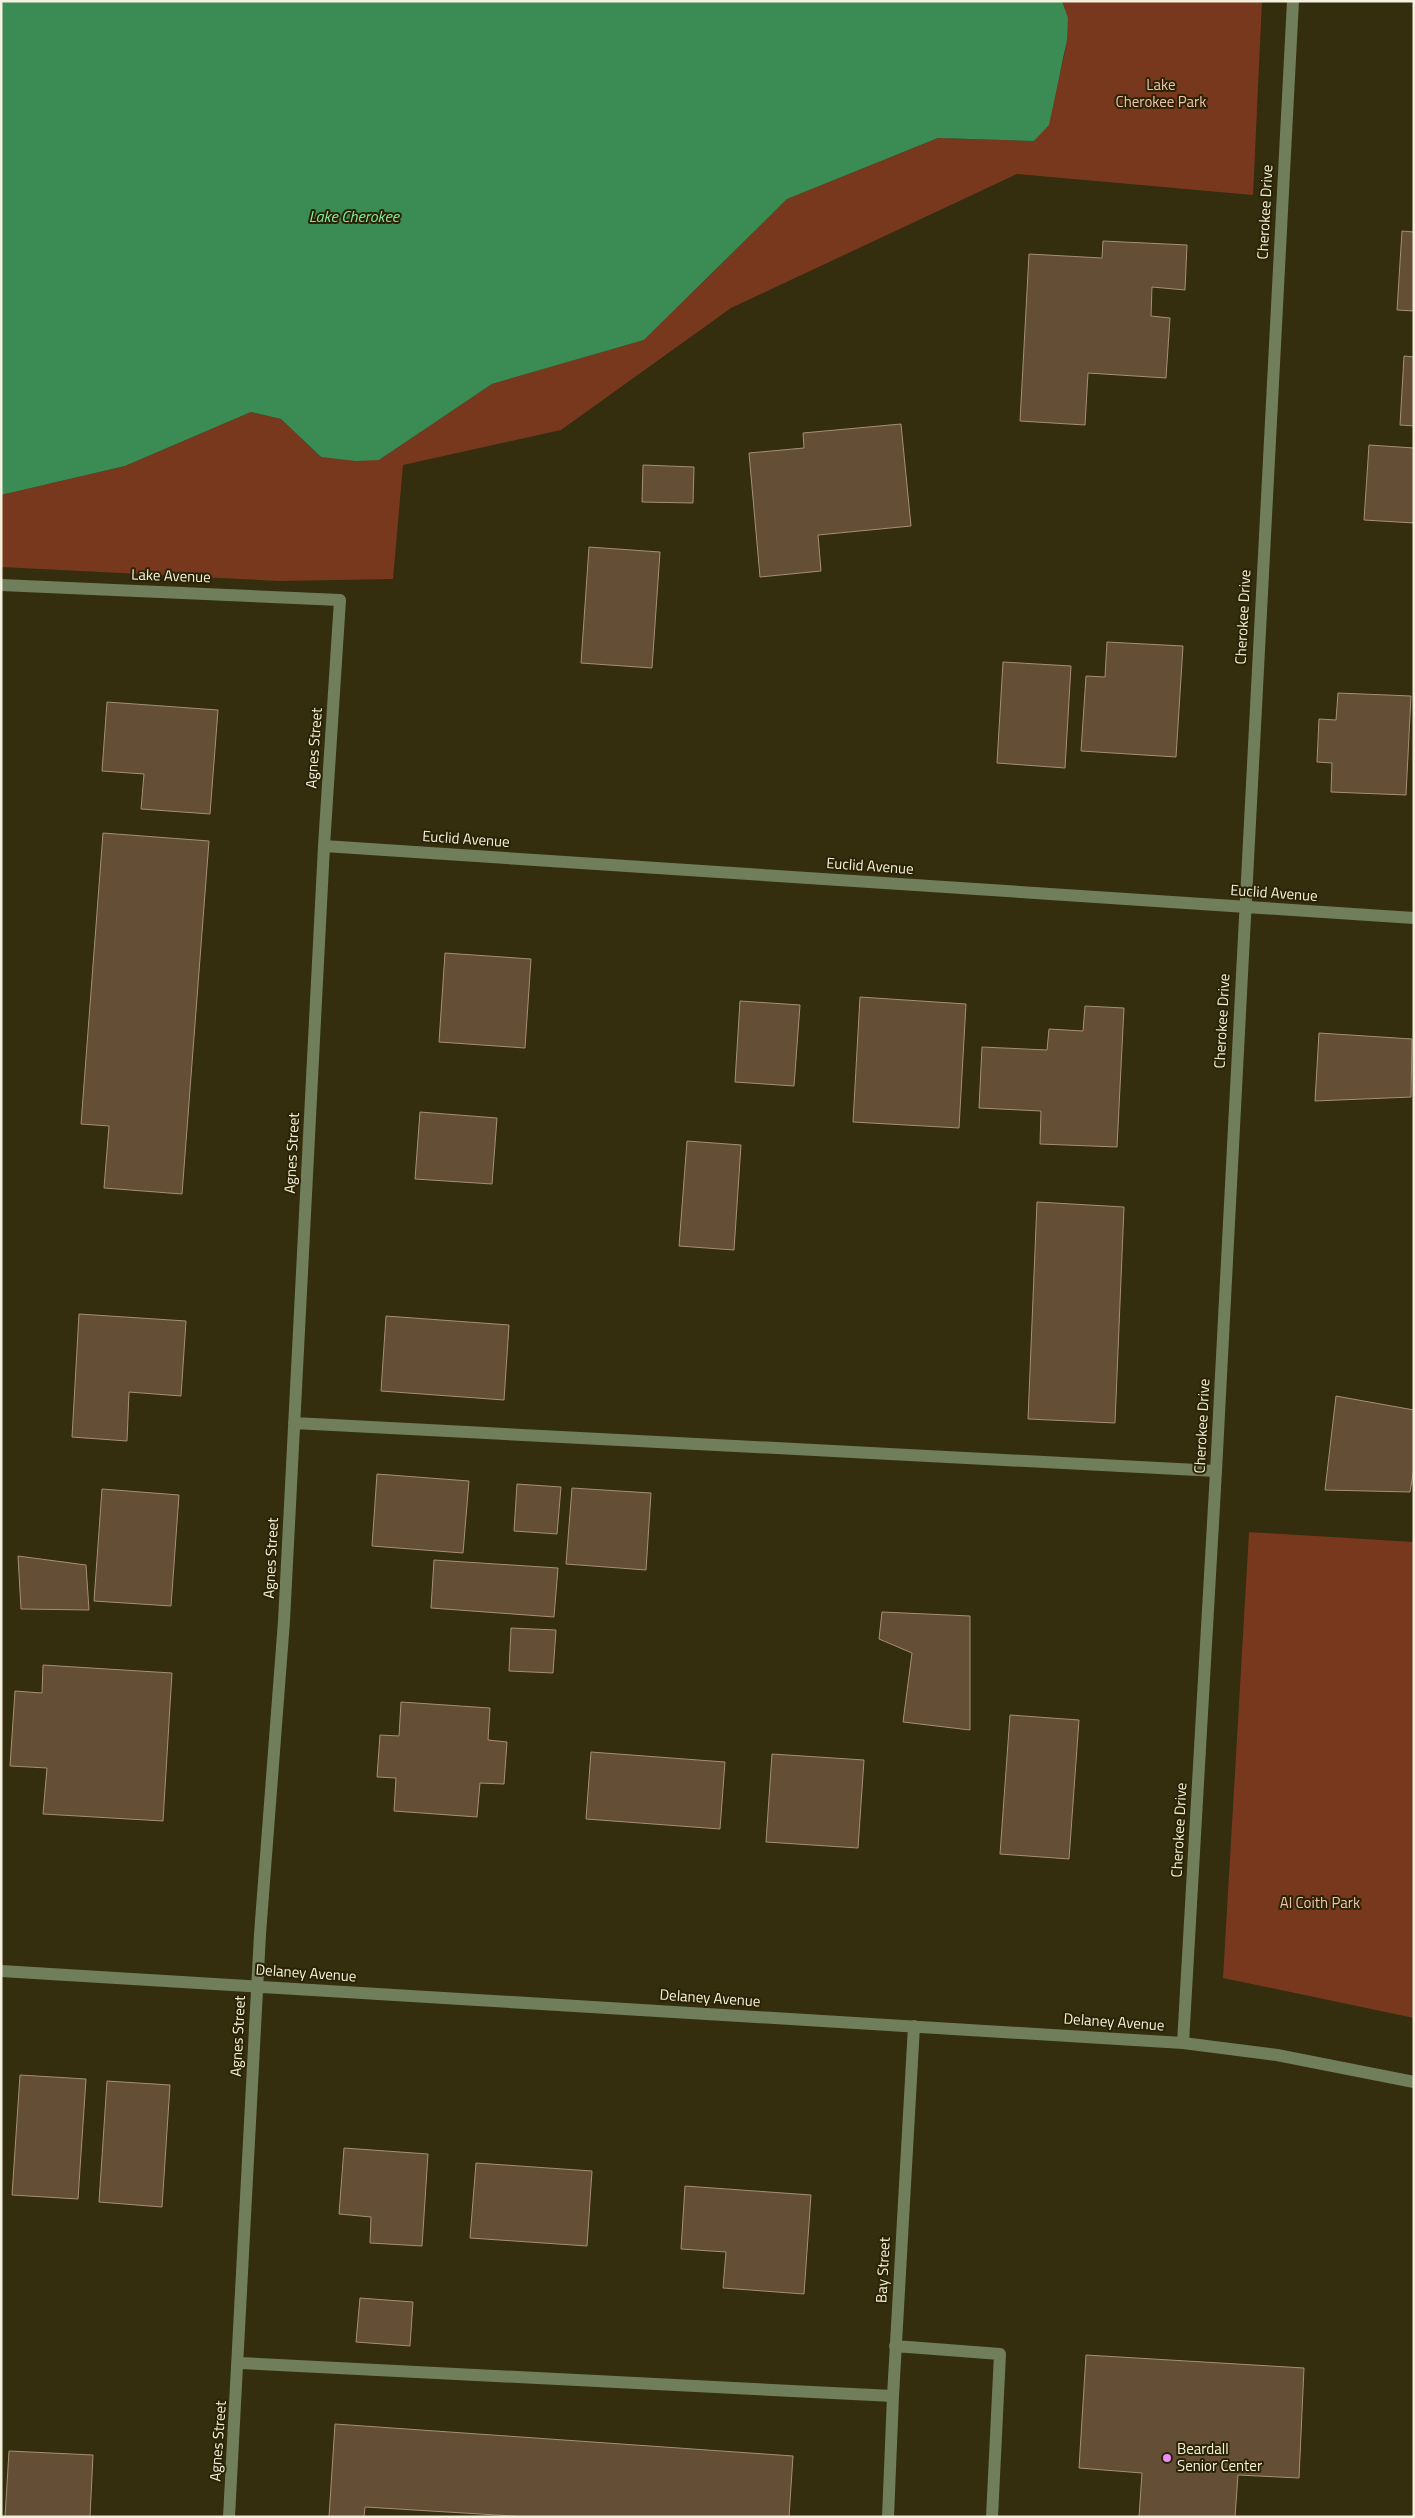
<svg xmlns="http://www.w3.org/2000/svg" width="1415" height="2518" font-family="'Titillium Web',sans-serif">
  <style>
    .green { fill: #77381e }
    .water { fill: #3a8b54 }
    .building { fill: #644e35; stroke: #a78f74 }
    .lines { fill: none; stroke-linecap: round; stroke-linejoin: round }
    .minor { stroke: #717e5c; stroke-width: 12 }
    .poi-dot { fill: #e98dfe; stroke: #2a2304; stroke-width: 2 }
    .labels { text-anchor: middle; stroke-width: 4; stroke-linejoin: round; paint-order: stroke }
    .park-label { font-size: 15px; fill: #f0c2b0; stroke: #2a2304 }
    .street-label { font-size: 15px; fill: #f5f1df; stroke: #2a2304 }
    .poi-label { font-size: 15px; fill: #f5f1df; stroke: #2a2304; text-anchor: start }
    .water-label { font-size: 16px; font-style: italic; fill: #82eda0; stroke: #2a2304 }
  </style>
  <rect width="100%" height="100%" fill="#342d0e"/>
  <path class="green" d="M1062 1H1262L1253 195 1017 174 731 308 561 430 403 465 393 579 279 581 1 567V495L125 466 251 412 281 419 321 457 379 460 492 384 644 340 787 199 938 138 1035 141C1050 98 1078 47 1062 1Z
    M1249 1532 1414 1542V2018L1223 1978Z"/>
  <path class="water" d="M1 1H1062L1068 18 1067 40 1049 125 1034 141 938 138 787 199 644 340 492 384 379 460 356 461 321 457 281 419 251 412 125 466 1 495Z"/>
  <path class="building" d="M1402 231 1414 232V311L1397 310Z
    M1103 241 1187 245 1185 290 1152 287 1151 316 1170 318 1166 378 1088 373 1085 425 1020 421 1029 254 1102 258Z
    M1404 356 1414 357V426L1400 425Z
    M901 424 911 526 818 535 821 571 760 577 749 453 804 448 803 433Z
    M1369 445 1414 448V523L1364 520Z
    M643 465 694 467 693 503 642 502Z
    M589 547 660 552 652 668 581 663Z
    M1107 642 1183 646 1176 757 1081 751 1086 676 1105 677Z
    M1003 662 1071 666 1065 768 997 763Z
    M1338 693 1411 696 1406 795 1331 792 1332 763 1317 762 1319 719 1336 720Z
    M107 702 218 710 210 814 141 809 144 774 102 771Z
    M103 833 209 841 182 1194 104 1188 109 1126 81 1124Z
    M445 953 531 959 525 1048 439 1042Z
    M860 997 966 1004 959 1128 853 1122Z
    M740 1001 800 1005 794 1086 735 1082Z
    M1085 1006 1124 1008 1117 1147 1040 1144 1041 1111 979 1108 982 1047 1047 1050 1049 1029 1083 1031Z
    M1319 1033 1412 1039 1411 1097 1315 1101Z
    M420 1112 497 1118 492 1184 415 1179Z
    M687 1141 741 1145 734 1250 679 1246Z
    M1037 1202 1124 1207 1115 1423 1028 1419Z
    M79 1314 186 1321 181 1396 129 1392 127 1441 72 1437Z
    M386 1316 509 1325 504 1400 381 1391Z
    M1336 1396 1414 1410V1468L1410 1492 1325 1490Z
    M377 1474 469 1481 463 1553 372 1546Z
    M517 1484 561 1487 557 1534 514 1531Z
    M572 1488 651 1493 646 1570 566 1564Z
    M102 1489 179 1495 171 1606 94 1601Z
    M18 1556 86 1565 89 1610 21 1609Z
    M434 1560 558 1568 554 1617 431 1608Z
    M882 1612 970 1616V1730L903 1722 912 1653 879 1639Z
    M511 1628 556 1630 553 1673 509 1671Z
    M43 1665 172 1673 163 1821 43 1814 47 1768 10 1766 15 1691 42 1693Z
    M401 1702 490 1708 488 1740 507 1742 504 1784 480 1783 477 1817 394 1811 396 1778 377 1777 380 1735 399 1736Z
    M1010 1715 1079 1720 1069 1859 1000 1854Z
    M591 1752 725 1762 720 1829 586 1819Z
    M772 1754 864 1760 858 1848 766 1842Z
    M20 2075 86 2079 78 2199 12 2195Z
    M107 2081 170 2085 162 2207 99 2202Z
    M344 2148 428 2154 422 2246 370 2243 371 2217 339 2214Z
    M476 2163 592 2171 587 2246 470 2238Z
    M685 2186 811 2195 804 2294 723 2288 726 2252 681 2249Z
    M360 2298 413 2302 410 2346 356 2342Z
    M1086 2355 1304 2368 1299 2478 1238 2475 1235 2517H1139L1142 2473 1079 2468Z
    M335 2424 793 2456 789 2517H529L365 2507 364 2517H329Z
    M9 2451 93 2455 90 2517H5Z"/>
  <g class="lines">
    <path class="minor" d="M1 585 340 600 324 846 284 1621 260 1934 229 2517
      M324 846 1414 918
      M294 1423 1216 1471
      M1 1971 1183 2043 1277 2055 1414 2082
      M1183 2043 1216 1471 1293 1
      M895 2346 1000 2354 992 2517
      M239 2363 893 2396
      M888 2517 893 2396 914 2026"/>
  </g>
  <circle class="poi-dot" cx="1167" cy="2458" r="5"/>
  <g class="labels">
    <g class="park-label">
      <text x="1161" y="90">Lake<tspan x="1161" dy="17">Cherokee Park</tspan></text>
      <text x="1320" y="1908">Al Coith Park</text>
    </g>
    <g class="street-label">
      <text transform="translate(1265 212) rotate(-87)" y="5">Cherokee Drive</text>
      <text transform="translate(171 576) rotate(2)" y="5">Lake Avenue</text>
      <text transform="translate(1243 617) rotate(-87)" y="5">Cherokee Drive</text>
      <text transform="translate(314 748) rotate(-86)" y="5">Agnes Street</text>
      <text transform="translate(466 839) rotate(4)" y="5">Euclid Avenue</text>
      <text transform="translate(870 866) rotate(4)" y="5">Euclid Avenue</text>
      <text transform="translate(1274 893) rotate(4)" y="5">Euclid Avenue</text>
      <text transform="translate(1222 1021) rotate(-87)" y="5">Cherokee Drive</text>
      <text transform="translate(292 1153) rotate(-87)" y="5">Agnes Street</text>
      <text transform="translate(1202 1426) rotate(-87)" y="5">Cherokee Drive</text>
      <text transform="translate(271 1558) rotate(-87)" y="5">Agnes Street</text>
      <text transform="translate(1179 1830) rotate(-87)" y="5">Cherokee Drive</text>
      <text transform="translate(306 1973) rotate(4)" y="5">Delaney Avenue</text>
      <text transform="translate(710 1998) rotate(4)" y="5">Delaney Avenue</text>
      <text transform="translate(1114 2022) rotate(4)" y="5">Delaney Avenue</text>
      <text transform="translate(238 2036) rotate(-87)" y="5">Agnes Street</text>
      <text transform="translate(883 2270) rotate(-87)" y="5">Bay Street</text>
      <text transform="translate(218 2441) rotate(-86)" y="5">Agnes Street</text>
    </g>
    <g class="poi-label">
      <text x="1177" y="2454">Beardall<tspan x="1177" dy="17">Senior Center</tspan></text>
    </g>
    <g class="water-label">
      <text x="354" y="222">Lake Cherokee</text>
    </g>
  </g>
  <rect width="1415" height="2518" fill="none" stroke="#f5f1df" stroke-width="5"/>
</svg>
